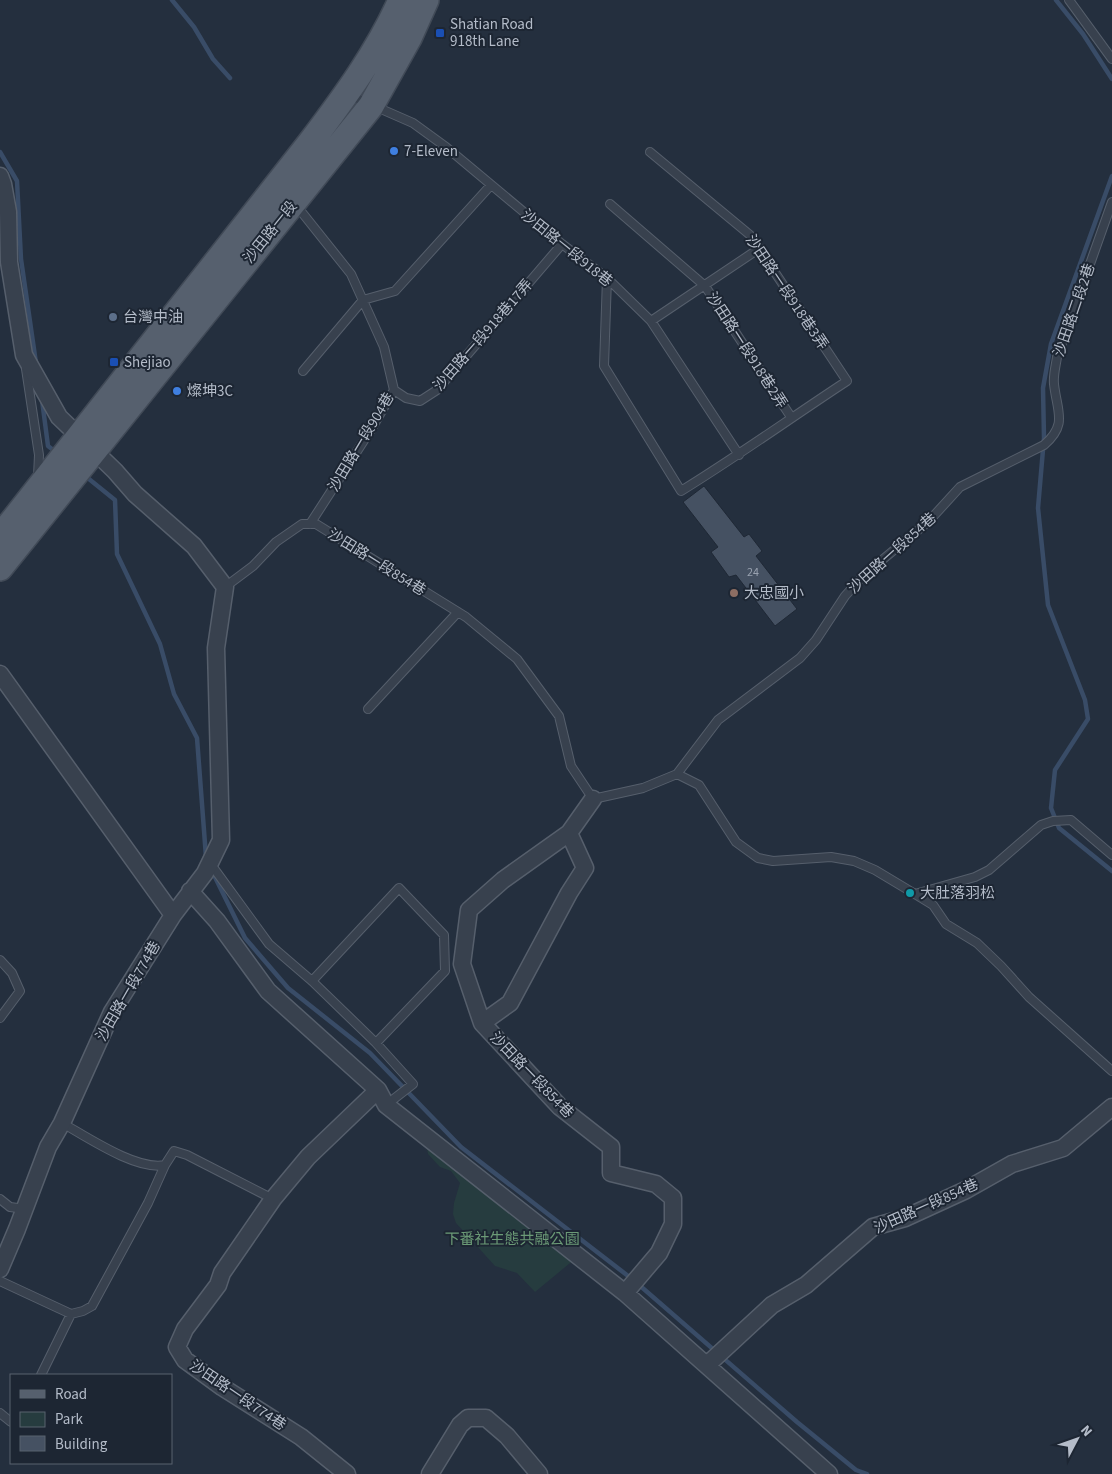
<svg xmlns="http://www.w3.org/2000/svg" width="1112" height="1474" font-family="'Source Sans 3','Noto Sans TC',sans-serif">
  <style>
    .green { fill: #263c3f }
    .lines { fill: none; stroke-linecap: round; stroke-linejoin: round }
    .stream { stroke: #394c67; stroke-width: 4.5 }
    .building { fill: #455162; stroke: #1f2835 }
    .lane-casing { stroke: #565f6c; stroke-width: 10 }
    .street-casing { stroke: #565f6c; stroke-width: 19 }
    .primary-casing { stroke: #414a57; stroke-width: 28 }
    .lane { stroke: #38414e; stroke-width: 8 }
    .street { stroke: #38414e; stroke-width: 16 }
    .primary { stroke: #56606e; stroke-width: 25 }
    .transit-dot { fill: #1a4fb4; stroke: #1d2633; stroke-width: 2 }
    .shop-dot { fill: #3f7fe0; stroke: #1d2633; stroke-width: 2 }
    .service-dot { fill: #5c6f8a; stroke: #1d2633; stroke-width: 2 }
    .education-dot { fill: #8d6e63; stroke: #1d2633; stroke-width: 2 }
    .culture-dot { fill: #0f9aa8; stroke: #1d2633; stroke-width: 2 }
    .labels { text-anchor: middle; stroke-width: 4; stroke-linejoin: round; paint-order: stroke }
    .number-label { font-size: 12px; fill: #98a1af }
    .poi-label { font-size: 15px; fill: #b4bcc9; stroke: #1d2633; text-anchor: start }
    .street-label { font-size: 15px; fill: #b4bcc9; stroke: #1d2633 }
    .park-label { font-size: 15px; fill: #6b9a76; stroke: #1d2633 }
  </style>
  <rect width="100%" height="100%" fill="#242f3e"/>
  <path class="green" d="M426 1141 581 1254 535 1292 517 1273 495 1266 456 1223 453 1214 454 1203 460 1183 451 1171 440 1167 428 1154Z"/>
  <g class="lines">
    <path class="stream" d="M172 0 194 27 213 59 230 78
      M1056 0 1083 34 1112 79
      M0 152 17 181 21 259 36 363
      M1112 176 1051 344 1043 388 1044 438 1038 508 1048 605 1085 700 1088 719 1055 770 1051 808 1059 828 1112 871
      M42 400 48 446 57 453
      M84 475 115 500 117 554 160 644 174 694 197 738 206 857
      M212 871 245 938 288 988 370 1053 461 1147 632 1279
      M638 1284 797 1422 856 1470 867 1474"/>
  </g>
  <path class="building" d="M704 486 744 537 749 534 762 551 756 556 797 609 775 626 736 575 729 577 711 552 718 547 683 502Z"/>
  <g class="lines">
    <g class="lane-casing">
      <path id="lane" d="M1069 0 1112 59
        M349 95 413 123 446 147 562 244 607 278 651 321 739 455
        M610 204 705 286 791 417
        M296 205 351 274 384 347 394 390 372 428 310 524
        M607 278 604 366 681 491C738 456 792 417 847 381L750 235 650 152
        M651 321 760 248
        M26 369 39 455 38 476
        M303 371 363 300 395 291 491 185
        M394 390 406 398 420 401 437 390 562 244
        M225 587 253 566 276 542 302 524H316L466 617 517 659 559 716 571 766 593 799 643 788 677 774 718 720 800 658 816 640 845 596 864 575 929 521 960 487 1044 445C1068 424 1057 412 1054 384 1053 375 1056 365 1057 357L1112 202
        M368 709 458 612
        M677 774 699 785 736 842 758 858 773 861 831 857 854 861 875 870 915 894 975 877 989 870 1041 825 1053 821 1071 820 1112 855
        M210 863 269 944 312 981 376 1043 413 1084 386 1105
        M915 894 933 905 946 924 977 943 1001 966 1029 997 1112 1071
        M0 960 12 973 20 991 0 1018
        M312 981 399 888 444 935 445 971 376 1043
        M62 1123C87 1137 137 1171 165 1165L174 1151 187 1155 273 1199
        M0 1199 10 1207 25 1209
        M0 1281 71 1314 83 1311 92 1306 148 1203 165 1165
        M41 1375 71 1314
        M0 1413 11 1422"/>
    </g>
    <g class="street-casing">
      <path id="street" d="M0 176 3 184 8 212 9 262 24 355 59 417 115 471 135 494 194 546 225 587 216 648 221 840 205 873 173 915 112 1012 62 1123 48 1147 17 1229 0 1269
        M0 674 173 915
        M593 799 569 833 503 880 469 910 462 964 482 1023 560 1107 611 1147V1173L656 1184 673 1198V1224L659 1253 625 1293
        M190 891 217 921 268 991 378 1090 386 1105 625 1293 829 1474
        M482 1023 510 1003 569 893 585 868 569 833
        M707 1365 772 1305 806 1285 873 1227 905 1218 966 1190 1012 1164 1063 1148 1112 1107
        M347 1474 301 1437 222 1387 185 1360 177 1347 185 1329 218 1285 222 1273 273 1199 308 1157 378 1090
        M430 1474 460 1425 468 1418H486L507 1436 539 1474"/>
    </g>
    <g class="primary-casing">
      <path id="primary" d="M0 537 310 143C344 98 378 52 401 0
        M0 568 371 106 409 38 426 0"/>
    </g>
    <use href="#lane" class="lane"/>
    <use href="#street" class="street"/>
    <use href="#primary" class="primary"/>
  </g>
  <g class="transit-dot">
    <rect x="435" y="28" width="10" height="10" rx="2.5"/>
    <rect x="109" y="357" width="10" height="10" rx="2.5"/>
  </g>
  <g class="shop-dot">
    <circle cx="394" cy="151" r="5"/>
    <circle cx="177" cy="391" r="5"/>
  </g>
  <circle class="service-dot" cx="113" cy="317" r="5"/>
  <circle class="education-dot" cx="734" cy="593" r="5"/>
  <circle class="culture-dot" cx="910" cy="893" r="5"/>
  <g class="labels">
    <g class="number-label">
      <text x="753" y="576">24</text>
    </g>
    <g class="poi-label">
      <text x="450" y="29">Shatian Road<tspan x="450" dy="17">918th Lane</tspan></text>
      <text x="404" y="156">7-Eleven</text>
      <text x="123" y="322">台灣中油</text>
      <text x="124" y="367">Shejiao</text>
      <text x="187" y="396">燦坤3C</text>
      <text x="744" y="598">大忠國小</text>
      <text x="920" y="898">大肚落羽松</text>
    </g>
    <g class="street-label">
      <text transform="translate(270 232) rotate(-51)" y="5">沙田路一段</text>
      <text transform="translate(567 248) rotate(39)" y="5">沙田路一段918巷</text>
      <text transform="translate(787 292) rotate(56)" y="5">沙田路一段918巷3弄</text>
      <text transform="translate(1074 310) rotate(-71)" y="5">沙田路二段2巷</text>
      <text transform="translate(483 335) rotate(-49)" y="5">沙田路一段918巷17弄</text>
      <text transform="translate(747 350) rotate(57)" y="5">沙田路一段918巷2弄</text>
      <text transform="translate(361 442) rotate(-59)" y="5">沙田路一段904巷</text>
      <text transform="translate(892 553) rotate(-42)" y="5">沙田路一段854巷</text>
      <text transform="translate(377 562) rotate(32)" y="5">沙田路一段854巷</text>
      <text transform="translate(128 991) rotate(-60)" y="5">沙田路一段774巷</text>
      <text transform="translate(532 1075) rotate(46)" y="5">沙田路一段854巷</text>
      <text transform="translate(926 1206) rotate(-24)" y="5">沙田路一段854巷</text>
      <text transform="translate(238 1395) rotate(34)" y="5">沙田路一段774巷</text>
    </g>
    <g class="park-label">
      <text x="512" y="1244">下番社生態共融公園</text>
    </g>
  </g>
  <rect x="10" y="1374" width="162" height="90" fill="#1d2633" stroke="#59626f"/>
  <rect x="20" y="1390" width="25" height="8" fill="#56606e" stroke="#59626f"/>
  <text x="55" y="1399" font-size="15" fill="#b4bcc9">Road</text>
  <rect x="20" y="1412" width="25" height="15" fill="#263c3f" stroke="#59626f"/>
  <text x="55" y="1424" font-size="15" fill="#b4bcc9">Park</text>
  <rect x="20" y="1436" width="25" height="15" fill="#455162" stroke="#59626f"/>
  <text x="55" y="1449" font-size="15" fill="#b4bcc9">Building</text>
  <g transform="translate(1077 1439) rotate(49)" stroke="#1d2633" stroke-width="4" paint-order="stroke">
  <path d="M0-4L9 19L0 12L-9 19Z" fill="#b4bcc9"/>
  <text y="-8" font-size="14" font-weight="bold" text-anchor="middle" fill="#b4bcc9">N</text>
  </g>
</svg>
